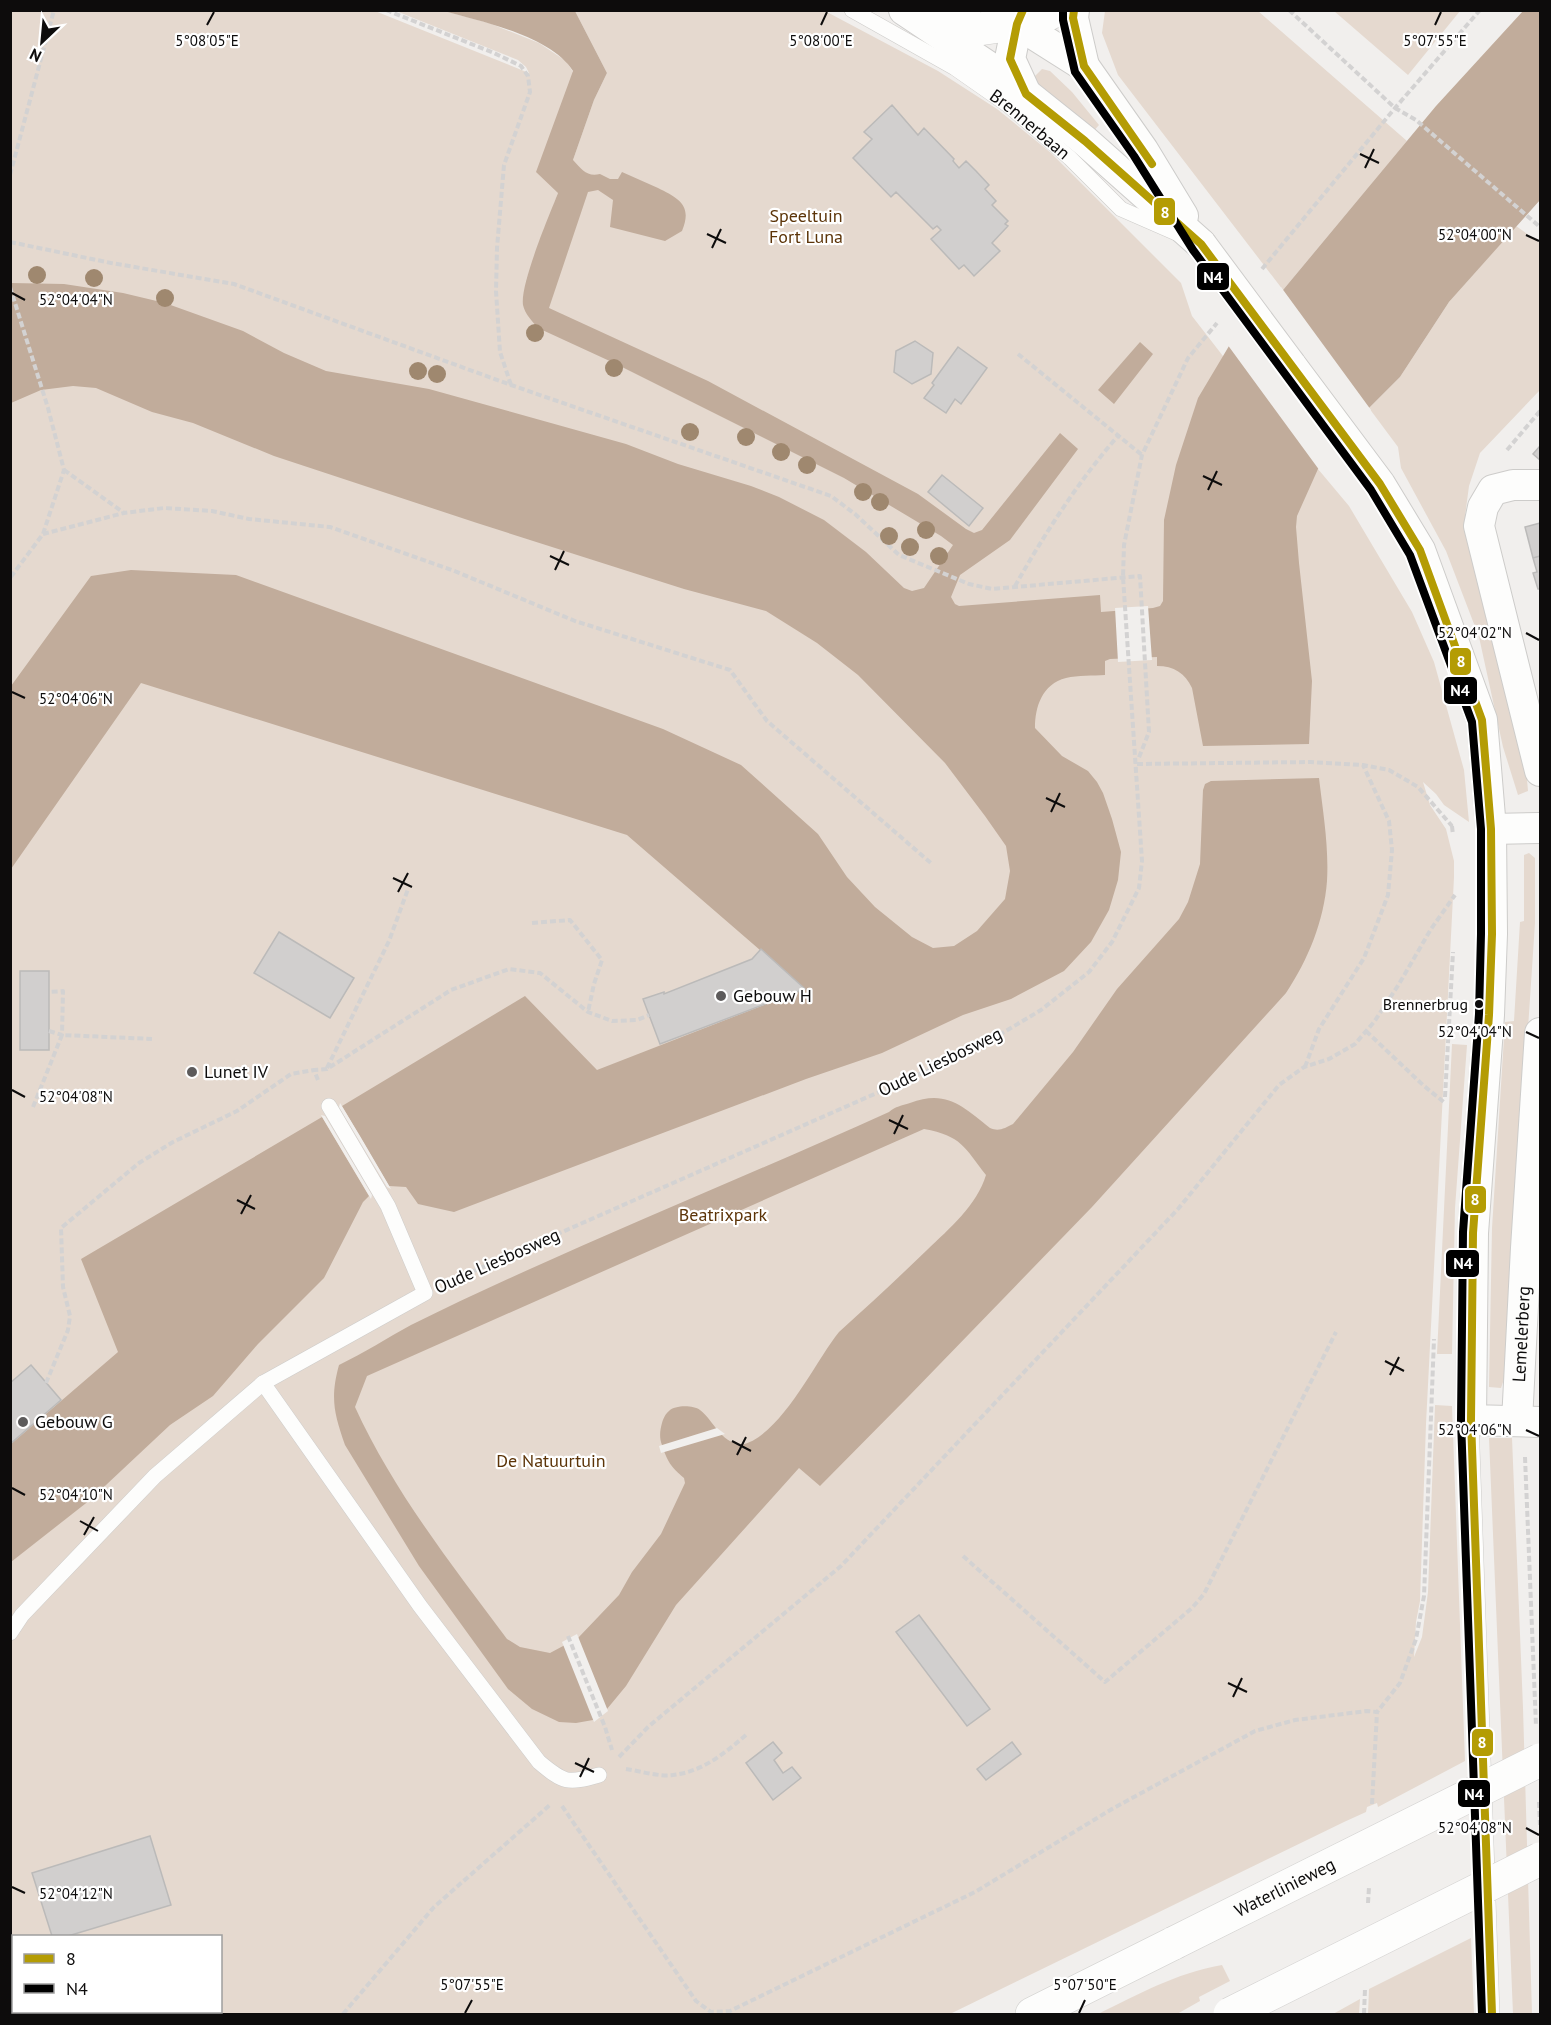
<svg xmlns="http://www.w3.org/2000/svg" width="1551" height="2025" font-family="'PT Sans',sans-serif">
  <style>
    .green { fill: #e5d9cf; fill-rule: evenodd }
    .water { fill: #c1ac9b; fill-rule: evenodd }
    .pier { fill: #f1efed }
    .building { fill: #d1cfce; stroke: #bbbab9; stroke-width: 1.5 }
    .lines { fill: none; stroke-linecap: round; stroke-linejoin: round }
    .lane-casing { stroke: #cdccca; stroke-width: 16 }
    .street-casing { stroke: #cdccca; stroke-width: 32 }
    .secondary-casing { stroke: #cdccca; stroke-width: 34 }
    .primary-casing { stroke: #cdccca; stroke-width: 34 }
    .path { stroke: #d3d2d2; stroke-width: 4; stroke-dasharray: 6 3; stroke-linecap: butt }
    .lane { stroke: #fdfdfc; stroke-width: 15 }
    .street { stroke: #fdfdfc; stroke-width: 30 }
    .secondary { stroke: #fdfdfc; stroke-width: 33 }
    .primary { stroke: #fdfdfc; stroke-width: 33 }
    .street-bridge-casing { stroke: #cdccca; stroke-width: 32; stroke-linecap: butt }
    .primary-bridge-casing { stroke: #cdccca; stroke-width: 34; stroke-linecap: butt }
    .street-bridge { stroke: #fdfdfc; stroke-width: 30 }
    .primary-bridge { stroke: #fdfdfc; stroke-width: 33 }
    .bus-1-casing { stroke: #fff; stroke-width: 12 }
    .bus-2-casing { stroke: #fff; stroke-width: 12 }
    .bus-1 { stroke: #b49c04; stroke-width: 8 }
    .bus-2 { stroke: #000; stroke-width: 8 }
    .tree { fill: #9f886f }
    .ticks { fill: none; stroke: #0d0c0c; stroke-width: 2 }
    .poi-dot { fill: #5d5b5b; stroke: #fff; stroke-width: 2 }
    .bus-dot { fill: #0d0c0c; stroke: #fff; stroke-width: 2 }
    .labels { text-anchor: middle; stroke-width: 4.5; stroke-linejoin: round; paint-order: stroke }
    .bus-label { font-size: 16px; fill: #0d0c0c; stroke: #fff; text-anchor: end }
    .street-label { font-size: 18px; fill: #0d0c0c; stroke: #fff }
    .park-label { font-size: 18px; fill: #5c3408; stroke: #fff }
    .poi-label { font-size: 18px; fill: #0d0c0c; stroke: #fff; text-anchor: start }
    .ticks-label { font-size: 15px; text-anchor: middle; fill: #0d0c0c; stroke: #fff; stroke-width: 4.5; stroke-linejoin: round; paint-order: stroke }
    .line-badge { stroke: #fff; stroke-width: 2 }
    .badge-label { font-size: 16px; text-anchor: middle; font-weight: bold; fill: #fff }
  </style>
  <rect width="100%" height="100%" fill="#f1efed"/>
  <path class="green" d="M10 11H375L529 73 526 67 518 60 396 11H444L489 23 539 43 566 61 573 72 558 193 524 286 573 160 594 100 607 73 575 11H825L938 71 997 109 1051 153 1181 283 1192 316 1314 474 1318 469 1349 506 1412 612 1434 662 1464 770 1469 822 1444 805 1436 794 1423 782 1430 805 1446 829 1454 861V877L1426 1424 1420 1601 1416 1622 1414 1657 1422 1637 1428 1592 1435 1405 1452 1406 1465 1761 1378 1807 1377 1803 1367 1807 1366 1812 1344 1822 950 2014H11ZM14 1936H220V2012H14Z
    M1105 11H1258L1407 141 1283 290 1118 75 1102 33Z
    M1334 11H1460L1408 75Z
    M1042 69 1050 71 1072 92 1099 125 1091 134 1036 87 1035 76Z
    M1516 226 1540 243V390L1480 453 1469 486 1465 516 1524 744 1528 791 1518 795 1503 747 1479 637 1446 551 1401 468 1398 447 1369 408 1400 377 1449 302Z
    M1529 853 1535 858V923L1505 1376 1501 1388 1489 1387 1492 1228 1505 1022 1514 1021 1520 922 1524 921V855Z
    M1452 1044 1467 1045 1455 1208 1452 1354H1437Z
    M1489 1438H1512L1523 1708 1532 2014H1513Z
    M1471 1938 1474 2014H1368L1369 1989Z
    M1222 1965 1230 1981 1199 1997 1200 2001 1177 2014H1098C1141 1993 1174 1974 1222 1965Z
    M1360 1999 1359 2014H1333Z"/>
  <path class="water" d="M444 11H575L607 73 594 100 573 160C582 170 587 177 600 174L610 179H618L622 172C634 177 646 183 658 188 678 198 693 205 682 231L665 241 610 227 613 200 598 190 588 192 549 308 708 381 918 494 966 529 974 533 982 530 1060 433 1078 449 1010 540 960 575 951 597 955 604 959 606 1100 595 1101 612 1153 608 1160 606 1163 601 1164 520 1176 465 1198 398 1229 346 1283 290 1436 106 1523 11H1540V200L1449 302 1400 377 1369 408 1318 469 1297 516 1296 527 1299 563 1312 681 1309 744 1203 746 1192 688C1185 673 1174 666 1157 666V657L1110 659 1105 661V675C1093 676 1078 675 1066 678 1042 684 1035 707 1035 728L1062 756 1088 771 1097 782 1103 793 1112 819 1121 852 1118 880 1109 910 1091 942 1064 971 1011 999 963 1015 882 1053 806 1079 454 1212 418 1204 406 1187 389 1186 342 1106 525 996 597 1070 805 989 627 835 141 683 11 869V686L91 576 131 570 236 575 663 729 741 765 818 834 847 877 875 907 912 937 933 948 954 946 977 931 1005 899 1010 871 1006 846 985 816 945 763 858 675 817 643 766 611 684 589 477 523 274 456 193 423 152 412 96 388 73 386 41 390 11 403V283L64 284 123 293 165 303 243 331 284 353 326 371 429 389 626 444 678 464 751 486 779 497 824 520 866 552 904 588 912 591 924 588 953 545 941 536 844 478 614 363 538 328C532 321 525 314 523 305 520 284 549 216 558 193L536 172 573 71C551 36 483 22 444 11Z
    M1140 342 1153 354 1114 404 1098 390Z
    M1319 778C1323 812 1329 847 1327 881 1324 921 1308 960 1286 993L1092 1207 907 1398 820 1486 799 1468 676 1605 626 1686 607 1709 593 1720 576 1723 559 1722 532 1709 508 1689 419 1566 345 1445C334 1413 330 1398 339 1365 364 1353 387 1338 411 1325 567 1248 730 1184 889 1112 896 1106 901 1106 910 1103 947 1089 963 1107 990 1128 999 1132 1005 1128 1013 1124L1073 1052 1117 989 1179 919 1188 902 1200 864 1203 790 1205 784 1211 781ZM924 1129C962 1136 964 1147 986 1175 977 1205 949 1229 927 1250 898 1278 869 1305 839 1332 814 1363 781 1436 741 1445 719 1441 715 1422 700 1410 693 1405 675 1405 669 1411 666 1413 663 1419 662 1423 660 1430 659 1438 662 1445 667 1461 671 1467 684 1478L685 1483 661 1534 632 1572 619 1595 578 1638 550 1653 520 1647 507 1639C452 1565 394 1492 355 1407L367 1376Z
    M322 1117 369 1196 363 1202 324 1278 258 1344 213 1396 170 1425 90 1500 11 1562V1444L118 1352 81 1259Z"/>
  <path class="pier" d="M1281 287 1371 410 1320 471 1227 344Z
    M1148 606 1152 660 1118 662 1115 608Z
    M340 1103 360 1136 391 1189 387 1187 339 1107Z
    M321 1115 325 1116 372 1195 371 1199Z
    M717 1428 725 1434 661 1453 659 1446Z
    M577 1634 608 1711 594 1722 562 1642Z"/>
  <path class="building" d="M892 105 918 135 924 128 954 159 953 161 959 168 966 161 976 171 989 185 985 189 996 201 992 205 1008 221 1005 224 1008 226 992 243 1000 251 974 276 964 265 959 269 931 239 941 230 937 226 933 229 896 192 891 197 853 158 872 139 864 132Z
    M915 341 933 353 931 374 912 384 894 372 896 351Z
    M958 347 987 368 961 404 955 399 946 413 924 398 934 385 932 383Z
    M1540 446V460L1533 454Z
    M942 475 983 508 969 526 928 492Z
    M1540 523V556L1533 558 1525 527Z
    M1540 556V589H1538L1533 573 1537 572 1533 558Z
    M279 932 354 978 330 1018 254 973Z
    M761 949 805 989 660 1044 643 999 664 992V994L752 959Z
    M20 971H49V1050H20Z
    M31 1365 61 1400 10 1444V1383Z
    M919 1615 990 1709 967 1726 896 1632Z
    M773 1742 782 1753 774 1760 783 1773 792 1767 801 1778 773 1800 746 1763Z
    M1012 1742 1021 1754 986 1780 977 1769Z
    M150 1836 171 1905 68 1936H52L32 1873Z"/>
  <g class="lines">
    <g class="lane-casing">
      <g id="lane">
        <path id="s1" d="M852 10 955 68 1008 105 1070 158 1121 209 1176 233"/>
        <path d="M263 1383 420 1606 539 1762C564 1783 567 1784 599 1775"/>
        <path d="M1471 1420 1492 2014"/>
        <path d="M10 1633 22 1615 155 1476 263 1383 425 1293 388 1206 329 1106"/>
      </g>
    </g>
    <g class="street-casing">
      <g id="street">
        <path d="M904 10 1010 81 1085 141 1201 244"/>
        <path d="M1023 10 1017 24 1010 59 1026 94"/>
        <path d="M1074 10 1073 18 1084 66"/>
        <path d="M1005 16 1084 66 1143 150 1183 216"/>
        <path d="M1291 365 1380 484 1420 550 1482 720 1491 829 1492 934 1489 1015 1473 1233 1471 1420 1540 1422"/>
        <path d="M1540 485H1513L1493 490 1483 507 1479 526 1540 771"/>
        <path d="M1491 829 1540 828"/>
        <path id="s2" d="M1517 1421 1526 1248 1540 1033"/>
      </g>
    </g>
    <g class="secondary-casing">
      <path id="secondary" d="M932 10 943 18 979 29 1035 21 1056 10"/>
    </g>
    <g class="primary-casing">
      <path id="primary" d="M1032 2014 1174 1943"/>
    </g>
    <path class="path" d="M386 10 494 53 521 66 528 76 530 92 504 165 497 248 496 291 500 352 511 385
      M1289 10 1395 108 1416 120 1540 227
      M10 175 54 10
      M10 242 111 263 234 284 511 385 831 496 855 514 899 555 969 584 992 589 1140 576 1149 732 1138 760
      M1262 269 1395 108 1480 10
      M10 287 48 408 64 470 43 534 10 578
      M1018 354 1142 455
      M1507 450 1540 411
      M64 470 124 513
      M43 534 124 513 164 508 212 511 249 519 330 527 452 570 575 621 730 670 767 721 932 864
      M1015 586C1044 535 1079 480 1118 436
      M1137 764 1310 762 1363 765 1389 770 1418 787 1452 826H1455
      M1452 826 1453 835
      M532 923 570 920 602 960 594 984 588 1012
      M49 1031 62 1035 63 991 49 992
      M1366 1031 1424 1086 1445 1103
      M1305 1067 1319 1029 1364 958 1388 895 1392 850 1389 821 1363 765
      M327 1068 389 941 408 889
      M318 1080 314 1070 327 1069 451 990 509 969 540 973 588 1012 612 1021 637 1020 649 1015
      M1445 1097 1453 952
      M33 1107 62 1035 152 1039
      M449 1282 974 1050 1041 1010 1089 972 1112 942 1139 888 1142 861 1123 577 1124 545 1142 455 1188 358 1217 323
      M46 1383 68 1330 70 1316 63 1287 61 1228 139 1163 173 1142 237 1111 291 1074 314 1070
      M1525 1457 1536 1726
      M963 1556 1105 1682 1192 1608 1204 1594 1336 1332
      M568 1636 605 1727 612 1750
      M619 1757 648 1727 841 1566 1178 1209 1279 1085 1304 1067 1329 1059 1355 1044 1374 1022 1399 984 1431 929 1455 895
      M626 1769C640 1771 659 1777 673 1775 702 1772 725 1753 746 1735
      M1539 1802 1540 1825
      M1372 1804 1377 1712
      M562 1806 696 2001 711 2012 730 2011 975 1892 1112 1809 1255 1731 1295 1720 1367 1711 1377 1712 1400 1683 1416 1639 1424 1596 1434 1339
      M1368 1903 1369 1887
      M343 2014 434 1907 551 1804
      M1364 2014 1365 1989"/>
    <use href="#lane" class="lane"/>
    <use href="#street" class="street"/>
    <use href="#secondary" class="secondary"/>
    <use href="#primary" class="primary"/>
    <g class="street-bridge-casing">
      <path id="street-bridge" d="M1201 244 1291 365"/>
    </g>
    <g class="primary-bridge-casing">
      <g id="primary-bridge">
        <path id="s3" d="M1174 1943 1540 1760"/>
        <path d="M1230 2014 1540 1859"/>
      </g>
    </g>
    <use href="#street-bridge" class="street-bridge"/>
    <use href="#primary-bridge" class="primary-bridge"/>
    <g class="bus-1-casing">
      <path id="bus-1" d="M1023 10 1017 24 1010 59 1026 94 1085 141 1201 244 1380 484 1420 550 1482 720 1491 829 1492 934 1489 1015 1473 1233 1471 1420 1492 2014
        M1074 10 1073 18 1084 66 1152 164"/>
    </g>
    <g class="bus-2-casing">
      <path id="bus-2" d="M1063 10V20L1075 72 1134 156 1193 250 1371 490 1410 555 1472 722 1481 829V934L1479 1014 1463 1232 1461 1420 1482 2014"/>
    </g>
    <use href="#bus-1" class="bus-1"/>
    <use href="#bus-2" class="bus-2"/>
  </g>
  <g class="tree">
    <circle cx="37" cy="275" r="9"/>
    <circle cx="94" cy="278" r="9"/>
    <circle cx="165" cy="298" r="9"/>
    <circle cx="535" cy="333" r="9"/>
    <circle cx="614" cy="368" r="9"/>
    <circle cx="418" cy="371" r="9"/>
    <circle cx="437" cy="374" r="9"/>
    <circle cx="690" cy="432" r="9"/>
    <circle cx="746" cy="437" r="9"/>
    <circle cx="781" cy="452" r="9"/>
    <circle cx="807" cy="465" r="9"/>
    <circle cx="863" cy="492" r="9"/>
    <circle cx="880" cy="502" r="9"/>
    <circle cx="926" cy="530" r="9"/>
    <circle cx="889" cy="536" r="9"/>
    <circle cx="910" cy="547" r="9"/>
    <circle cx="939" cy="556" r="9"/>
  </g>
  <path class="ticks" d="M207 25 214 12M821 25 827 12M1435 25 1441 12M1360 154 1379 163M1365 168 1374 149M707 234 726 243M1526 235 1539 241M712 248 721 229M12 293 25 300M1203 476 1222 485M1208 490 1217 471M550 556 569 565M555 570 564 551M1526 633 1539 640M12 692 25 698M1046 798 1065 807M1051 812 1060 793M393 878 412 887M398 892 408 873M1526 1032 1539 1038M12 1090 25 1097M889 1120 908 1129M894 1134 903 1115M237 1200 255 1209M241 1214 251 1195M1385 1361 1404 1371M1390 1375 1399 1357M1526 1430 1539 1436M732 1441 751 1451M737 1455 746 1437M12 1488 25 1495M80 1521 98 1531M84 1535 94 1517M1228 1683 1247 1692M1233 1697 1242 1678M575 1763 594 1772M580 1777 589 1758M1526 1828 1539 1835M12 1887 25 1893M465 2013 472 2000M1079 2013 1085 2000"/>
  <g class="poi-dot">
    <circle cx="721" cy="996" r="6"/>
    <circle cx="192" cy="1072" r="6"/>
    <circle cx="23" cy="1422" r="6"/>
  </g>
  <circle class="bus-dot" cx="1479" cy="1004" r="5"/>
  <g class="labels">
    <g class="bus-label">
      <text x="1468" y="1010">Brennerbrug</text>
    </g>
    <g class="street-label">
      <text dy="6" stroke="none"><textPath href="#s1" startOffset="212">Brennerbaan</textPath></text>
      <text transform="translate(940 1062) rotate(-26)" y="6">Oude Liesbosweg</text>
      <text transform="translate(497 1261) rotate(-24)" y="6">Oude Liesbosweg</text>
      <text dy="6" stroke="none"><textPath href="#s2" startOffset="87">Lemelerberg</textPath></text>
      <text dy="6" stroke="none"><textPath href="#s3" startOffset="124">Waterlinieweg</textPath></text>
    </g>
    <g class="park-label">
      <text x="806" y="222">Speeltuin<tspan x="806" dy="21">Fort Luna</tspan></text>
      <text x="723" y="1221">Beatrixpark</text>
      <text x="551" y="1467">De Natuurtuin</text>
    </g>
    <g class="poi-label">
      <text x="733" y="1002">Gebouw H</text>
      <text x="204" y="1078">Lunet IV</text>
      <text x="35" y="1428">Gebouw G</text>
    </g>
  </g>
  <g class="ticks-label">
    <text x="821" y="46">5°08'00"E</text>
    <text x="207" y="46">5°08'05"E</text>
    <text x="1435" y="46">5°07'55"E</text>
    <text x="1475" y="240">52°04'00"N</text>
    <text x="76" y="305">52°04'04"N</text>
    <text x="1475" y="638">52°04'02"N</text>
    <text x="76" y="704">52°04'06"N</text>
    <text x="1475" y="1037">52°04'04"N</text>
    <text x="76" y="1102">52°04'08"N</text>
    <text x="1475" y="1435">52°04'06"N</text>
    <text x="76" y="1500">52°04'10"N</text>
    <text x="1475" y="1833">52°04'08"N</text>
    <text x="76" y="1899">52°04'12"N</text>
    <text x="472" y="1990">5°07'55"E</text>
    <text x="1085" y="1990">5°07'50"E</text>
  </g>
  <g class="line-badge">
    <rect x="1153" y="197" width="23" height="29" rx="6" fill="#b49c04"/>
    <rect x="1196" y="262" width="34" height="29" rx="6" fill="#000"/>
    <rect x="1449" y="647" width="23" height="29" rx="6" fill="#b49c04"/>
    <rect x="1443" y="676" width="35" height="29" rx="6" fill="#000"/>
    <rect x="1464" y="1185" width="23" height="29" rx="6" fill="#b49c04"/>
    <rect x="1445" y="1249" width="35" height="29" rx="6" fill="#000"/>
    <rect x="1471" y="1728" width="23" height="29" rx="6" fill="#b49c04"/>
    <rect x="1457" y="1779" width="34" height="29" rx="6" fill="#000"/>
  </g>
  <g class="badge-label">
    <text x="1165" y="218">8</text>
    <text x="1213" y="283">N4</text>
    <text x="1461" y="667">8</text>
    <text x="1460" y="696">N4</text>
    <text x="1475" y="1205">8</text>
    <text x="1463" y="1269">N4</text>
    <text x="1482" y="1748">8</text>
    <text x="1474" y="1800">N4</text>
  </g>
  <rect width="1551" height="2025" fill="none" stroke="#0d0c0c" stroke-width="24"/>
  <rect x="12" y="1935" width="210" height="78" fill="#ffffff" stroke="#9e9e9e" stroke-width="1.5"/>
  <rect x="24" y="1954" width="30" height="9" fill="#b49c04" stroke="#9e9e9e" stroke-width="1.5"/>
  <text x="66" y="1965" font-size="18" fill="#0d0c0c">8</text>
  <rect x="24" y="1984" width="30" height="9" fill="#000000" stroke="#9e9e9e" stroke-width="1.5"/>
  <text x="66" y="1995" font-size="18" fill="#0d0c0c">N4</text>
  <g transform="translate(42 42) rotate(206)" stroke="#ffffff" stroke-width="4.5" paint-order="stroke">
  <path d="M0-4.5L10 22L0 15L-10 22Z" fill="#0d0c0c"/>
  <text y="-9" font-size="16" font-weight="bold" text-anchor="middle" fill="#0d0c0c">N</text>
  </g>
</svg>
